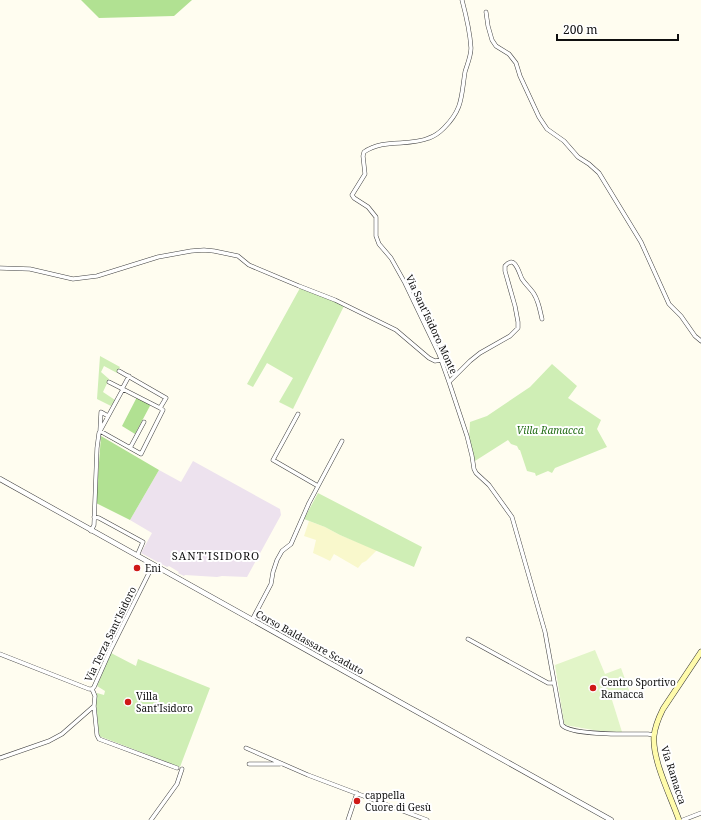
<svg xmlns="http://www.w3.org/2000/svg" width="701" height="820" font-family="'Noto Serif',serif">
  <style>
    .industrial { fill: #ede2ee }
    .farmland { fill: #f9f8cc }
    .green { fill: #cfeeb5 }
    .forest { fill: #b1e192 }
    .pitch { fill: #e2f5c8 }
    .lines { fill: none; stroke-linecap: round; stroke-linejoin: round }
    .minor-casing { stroke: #424242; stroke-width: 4.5 }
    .tertiary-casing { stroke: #424242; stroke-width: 5.5 }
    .secondary-casing { stroke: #313131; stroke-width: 6 }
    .minor { stroke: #fff; stroke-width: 3.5 }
    .tertiary { stroke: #fff; stroke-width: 4.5 }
    .secondary { stroke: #fffbab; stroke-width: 5 }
    .poi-dot { fill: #cf1917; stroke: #fff; stroke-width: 1.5 }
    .labels { text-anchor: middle; stroke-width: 4; stroke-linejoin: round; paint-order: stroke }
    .street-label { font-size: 10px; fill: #0f0f0f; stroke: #fff }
    .park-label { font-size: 10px; font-style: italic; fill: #246e17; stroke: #fff }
    .poi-label { font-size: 10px; fill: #0f0f0f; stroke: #fff; text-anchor: start }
    .neighbourhood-label { font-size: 11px; letter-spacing: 1px; fill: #0f0f0f; stroke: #fff }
  </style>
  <rect width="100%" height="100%" fill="#fffdf0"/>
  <path class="industrial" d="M193 461 280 509 281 515 247 577 222 576 217 577 185 575 184 576 178 573 179 572 169 566 167 567 141 553 152 533 130 520 159 470 181 482Z"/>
  <path class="farmland" d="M309 521 325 527 340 535 377 550 366 561 362 563 358 568 334 554 330 561 324 558 313 553 316 540 304 536Z"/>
  <path class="green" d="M300 288 325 296 344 306 293 409 279 402 293 378 267 363 253 387 247 384Z
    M100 356 120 367 117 373 104 366 101 372 109 379 103 392 115 400 111 406 97 399Z
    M552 364 577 386 568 398 601 420 597 429 607 447 555 468 552 473 548 471 536 476 535 473 527 471 520 450H519L517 446 511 444 508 440 475 461 469 439 470 422 487 416 530 387Z
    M318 493 422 547 414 567 340 535 325 527 304 519Z
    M111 653 136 666 138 659 210 688 180 767 99 736 96 703 97 693 104 695 105 691 97 686Z"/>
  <path class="forest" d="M81 0H192L174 16 99 18Z
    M137 397 151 404 135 434 122 426Z
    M101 436 159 470 130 520 96 503Z"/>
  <path class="pitch" d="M595 650 605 674 621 668 630 693 612 700 622 732 599 731 565 725 564 723 555 665Z"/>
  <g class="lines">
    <g class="minor-casing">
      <path id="minor" d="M462 0C466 15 470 32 471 48 471 56 467 65 465 72 461 97 463 109 444 128 440 132 435 136 429 138 408 147 384 138 364 152L363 156 365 174 352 195 354 198 368 207 376 217V236L379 244 391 258 405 283 439 354 449 382 467 436 472 456 474 469 476 473 489 485 512 517 545 632 562 725C571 736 632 734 648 734L654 735
        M486 12 488 26 492 40 496 46 509 54 516 63 520 76 539 117 547 129 564 141 578 157 589 164 599 173 641 242 669 304 681 316 695 336 701 341
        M0 268 30 269 73 279 97 276 158 257 191 251 204 250 214 251 238 256 249 265 299 286 335 300 396 330 429 358 435 361 441 360
        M109 382 160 408
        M449 382 470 361 480 353 510 336 518 328V322L515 306 505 271V266C515 254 519 273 522 279 526 285 531 289 534 294 539 302 540 311 542 319
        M122 389 129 376
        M298 414 273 460 318 486
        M108 416 101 412 100 431 141 454 163 410 160 408 166 398 119 371
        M130 448 144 422
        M94 517 99 518 143 542 137 556
        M91 531 94 525 97 448 99 433 123 389
        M252 620 271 584 273 572 277 560 282 551 291 544 309 503 342 441
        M468 639 548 683H554
        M0 654 89 689H92
        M92 689 94 687 110 651 153 565
        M92 689 95 696 94 706 97 735 99 739 177 768
        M246 748 308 775 427 820
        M0 758 49 741 62 734 94 706
        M249 764H280
        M151 820 177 784 182 769
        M348 820 357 793
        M683 820 701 813"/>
    </g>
    <g class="tertiary-casing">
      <path id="tertiary" d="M0 479 611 820"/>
    </g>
    <g class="secondary-casing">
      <path id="secondary" d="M679 820C671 797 652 760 654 736 655 726 659 717 663 709L701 652"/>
    </g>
    <use href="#minor" class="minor"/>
    <use href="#tertiary" class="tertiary"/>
    <use href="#secondary" class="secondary"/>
  </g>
  <g class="poi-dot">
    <circle cx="137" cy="568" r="4"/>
    <circle cx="593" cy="688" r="4"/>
    <circle cx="128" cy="702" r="4"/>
    <circle cx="357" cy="801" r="4"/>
  </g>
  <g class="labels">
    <g class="street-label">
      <text transform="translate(432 324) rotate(65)" y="4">Via Sant'Isidoro Monte</text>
      <text transform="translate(110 634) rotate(-64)" y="4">Via Terza Sant'Isidoro</text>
      <text transform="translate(310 642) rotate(29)" y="4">Corso Baldassare Scaduto</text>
      <text transform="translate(674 775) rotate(72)" y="4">Via Ramacca</text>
    </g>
    <g class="park-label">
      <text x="550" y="434">Villa Ramacca</text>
    </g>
    <g class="poi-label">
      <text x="145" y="572">Eni</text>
      <text x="601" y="686">Centro Sportivo<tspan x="601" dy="12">Ramacca</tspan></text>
      <text x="136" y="700">Villa<tspan x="136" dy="12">Sant'Isidoro</tspan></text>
      <text x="365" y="799">cappella<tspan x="365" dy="12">Cuore di Gesù</tspan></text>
    </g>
    <g class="neighbourhood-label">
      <text x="216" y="560">SANT'ISIDORO</text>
    </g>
  </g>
  <path d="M557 34v6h121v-6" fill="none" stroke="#0f0f0f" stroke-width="2"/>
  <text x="563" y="34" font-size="12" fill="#0f0f0f" stroke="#ffffff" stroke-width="3" paint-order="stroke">200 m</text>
</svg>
